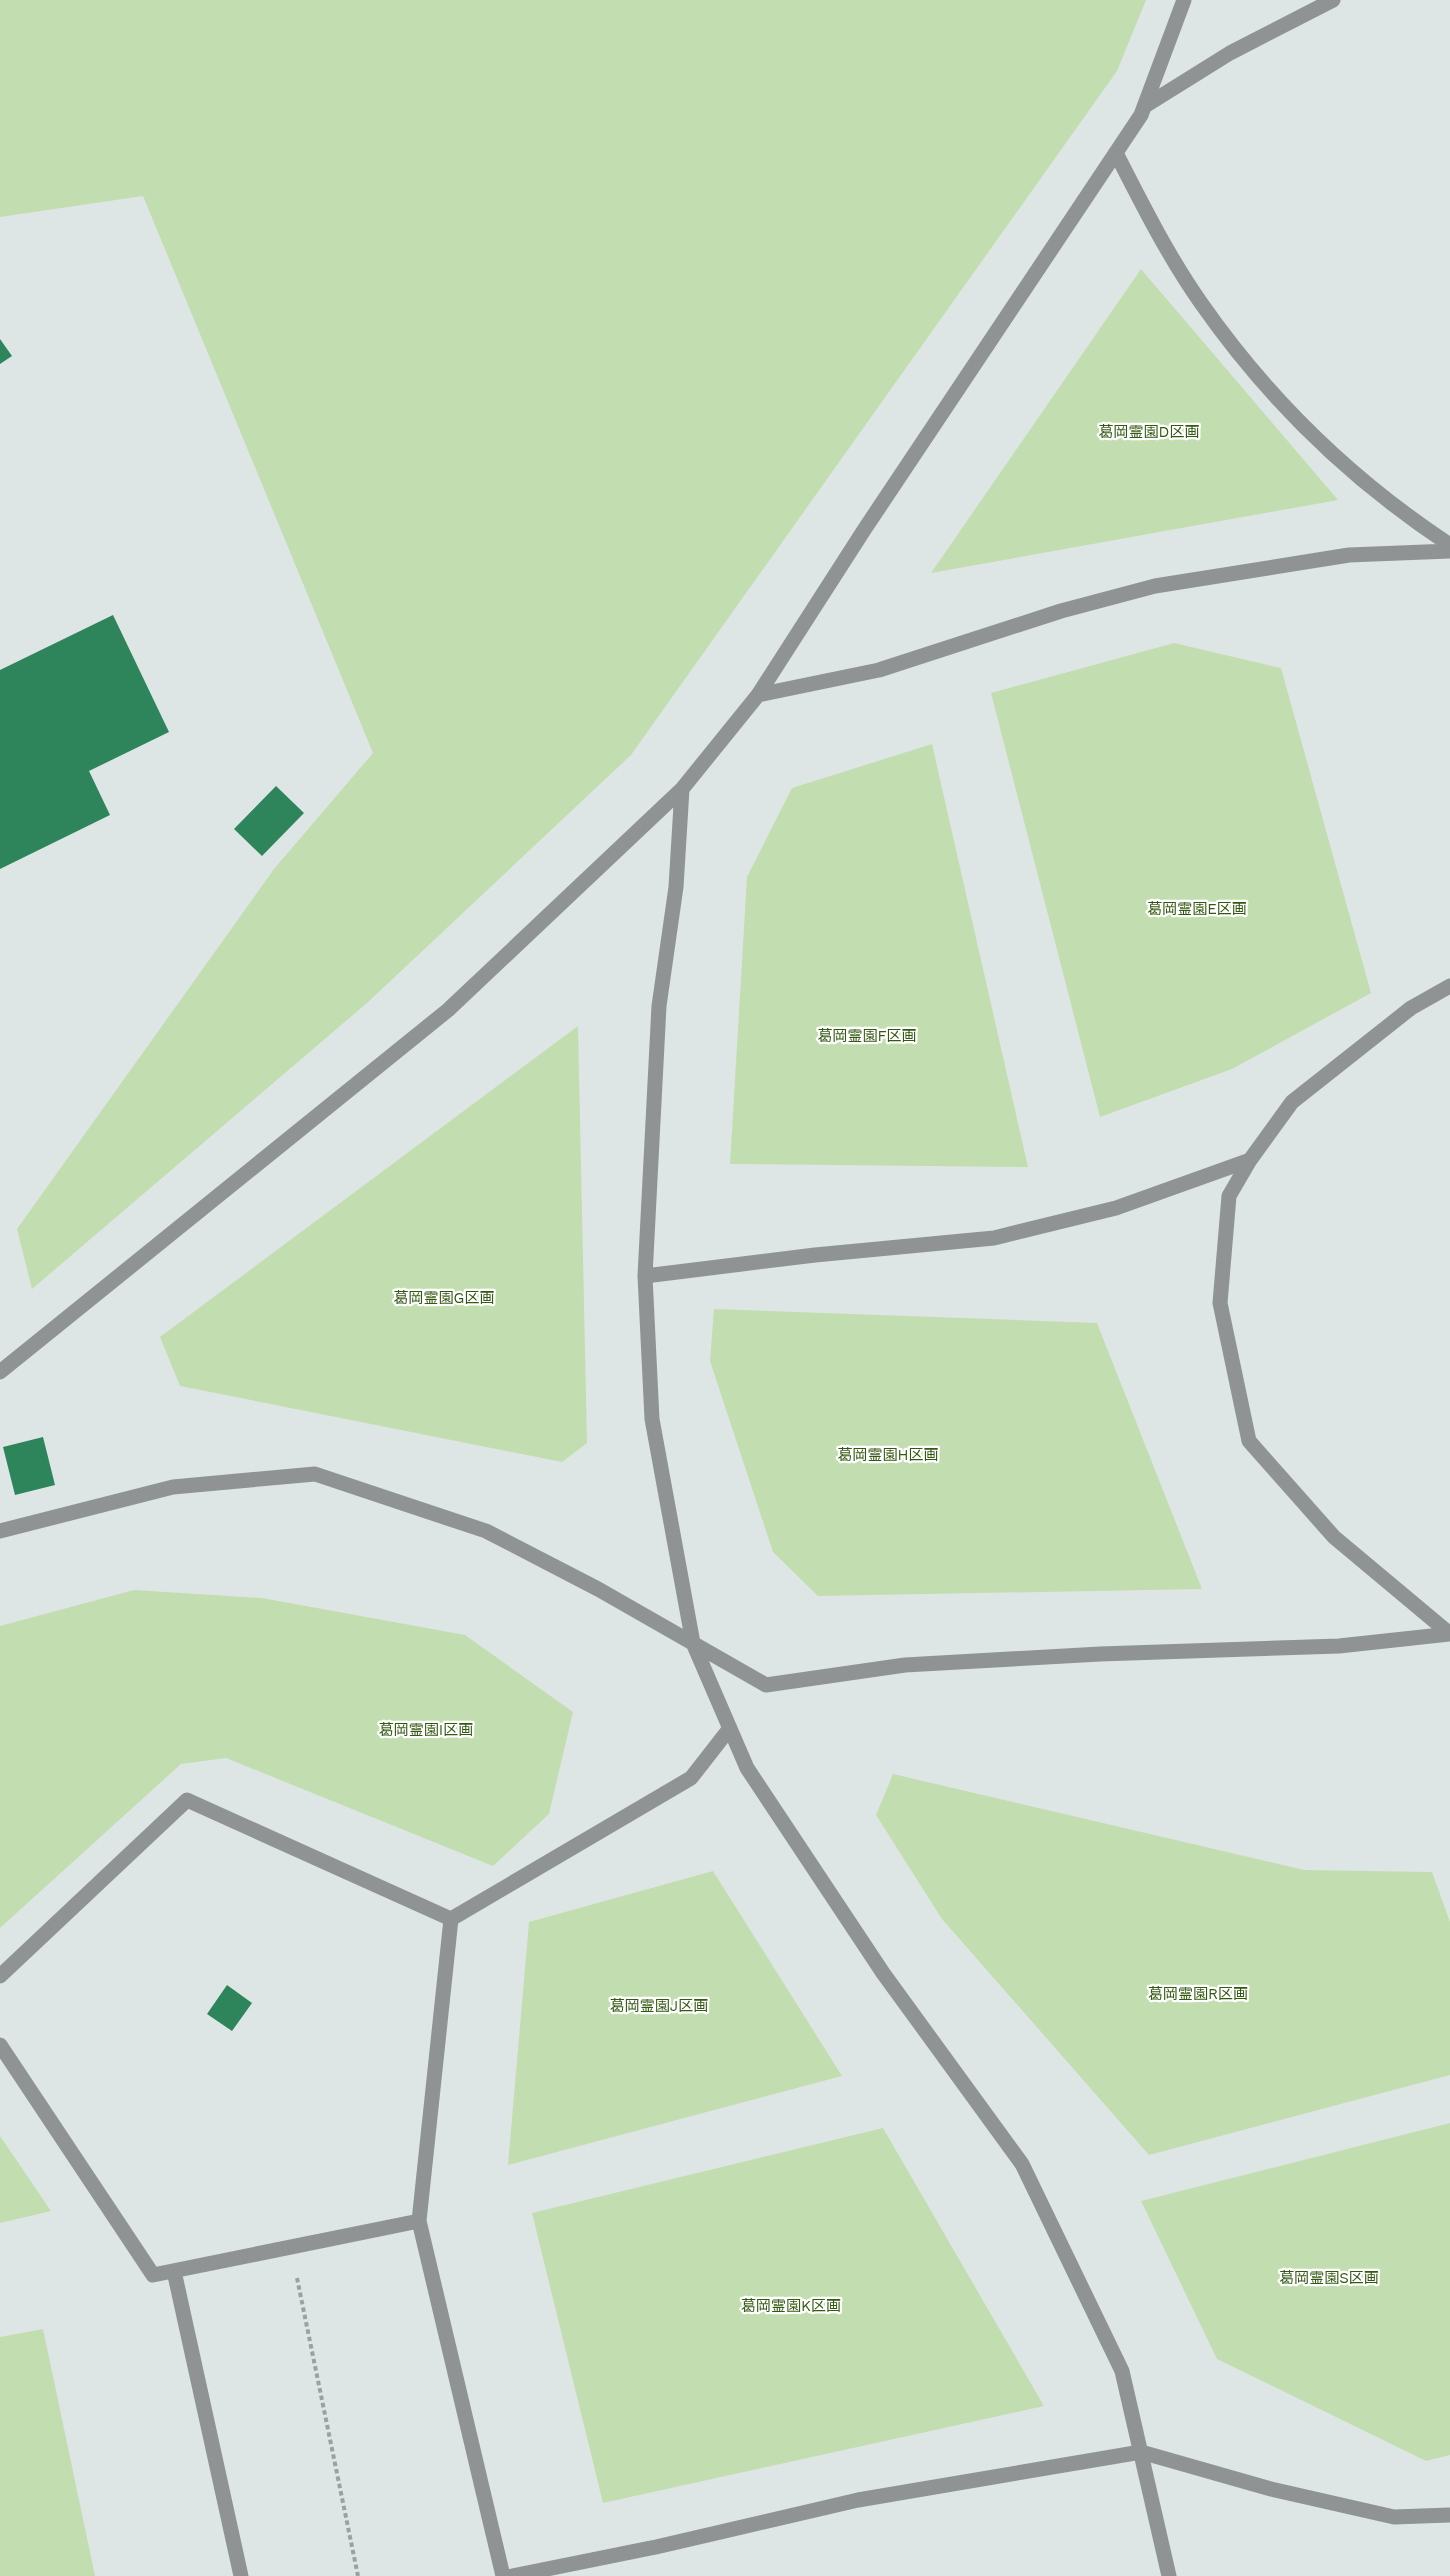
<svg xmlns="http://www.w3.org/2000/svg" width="1450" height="2576" font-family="'Work Sans','Noto Sans JP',sans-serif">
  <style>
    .green { fill: #c2deb1 }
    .building { fill: #2e855c }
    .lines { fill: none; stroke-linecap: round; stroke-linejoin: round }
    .path { stroke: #9aa19f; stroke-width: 4; stroke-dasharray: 4.5 3; stroke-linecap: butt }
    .minor { stroke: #8f9394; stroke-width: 15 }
    .labels { text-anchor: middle; stroke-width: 4.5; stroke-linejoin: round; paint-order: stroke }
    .park-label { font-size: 15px; fill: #335911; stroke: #fff }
  </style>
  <rect width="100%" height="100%" fill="#dde6e4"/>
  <path class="green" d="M0 0H1146L1117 71 631 755 367 1003 32 1289 17 1229 274 869 373 753 143 196 0 217Z
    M1141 269 1338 500 931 573Z
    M1174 643 1281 668 1371 993 1232 1069 1100 1117 991 693Z
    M932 744 1028 1167 730 1164 747 877 792 788Z
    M578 1026 587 1443 562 1462 180 1386 160 1337Z
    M714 1309 1097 1323 1202 1589 818 1596 773 1552 710 1361Z
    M134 1590 262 1598 465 1635 573 1712 549 1814 493 1866 226 1758 181 1764 0 1928V1626Z
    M893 1774 1304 1870 1432 1872 1450 1922V2075L1149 2155 942 1919 876 1815Z
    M713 1871 842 2076 508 2165 529 1922Z
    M1450 2123V2455L1426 2461 1217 2359 1141 2201Z
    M883 2128 1044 2406 603 2503 532 2213Z
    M0 2136 51 2211 0 2223Z
    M43 2329 95 2576H0V2337Z"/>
  <path class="building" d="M0 339 12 356 0 364Z
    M113 615 169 732 89 771 110 815 0 869V670Z
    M276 786 304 813 262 856 234 829Z
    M43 1437 55 1485 15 1495 3 1447Z
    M227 1985 252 2003 232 2031 207 2014Z"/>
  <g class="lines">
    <path class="path" d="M297 2278 358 2576"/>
    <path class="minor" d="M1145 106 1230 53 1333 0
      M1116 153C1142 204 1168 256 1201 303 1268 399 1353 481 1450 545
      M758 695 879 670 1061 611 1155 586 1349 555 1450 551
      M682 789 676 887 659 1006 645 1276 652 1419 693 1643 747 1768 883 1973 1022 2164 1122 2371 1169 2576
      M645 1276 815 1255 994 1238 1116 1208 1250 1160
      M0 1372 448 1010 682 789 758 695 864 530 1141 115 1184 0
      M0 1531 173 1487 315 1474 486 1531 598 1589 766 1685 905 1665 1100 1654 1339 1646 1450 1634
      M1450 1634 1334 1537 1249 1441 1220 1303 1229 1196 1250 1160 1292 1102 1411 1008 1450 986
      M0 1976 187 1800 451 1919 691 1778 730 1728
      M0 2045 153 2275 419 2221 451 1919
      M419 2221 503 2576
      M174 2271 241 2576
      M512 2576 656 2547 858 2500 1141 2452 1271 2489 1394 2517 1450 2515"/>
  </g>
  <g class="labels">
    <g class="park-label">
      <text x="1149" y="437">葛岡霊園D区画</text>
      <text x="1197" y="914">葛岡霊園E区画</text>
      <text x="867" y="1041">葛岡霊園F区画</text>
      <text x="444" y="1303">葛岡霊園G区画</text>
      <text x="888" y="1460">葛岡霊園H区画</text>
      <text x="426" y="1735">葛岡霊園I区画</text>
      <text x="1198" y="1999">葛岡霊園R区画</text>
      <text x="659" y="2011">葛岡霊園J区画</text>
      <text x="1329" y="2283">葛岡霊園S区画</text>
      <text x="791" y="2311">葛岡霊園K区画</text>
    </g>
  </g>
</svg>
